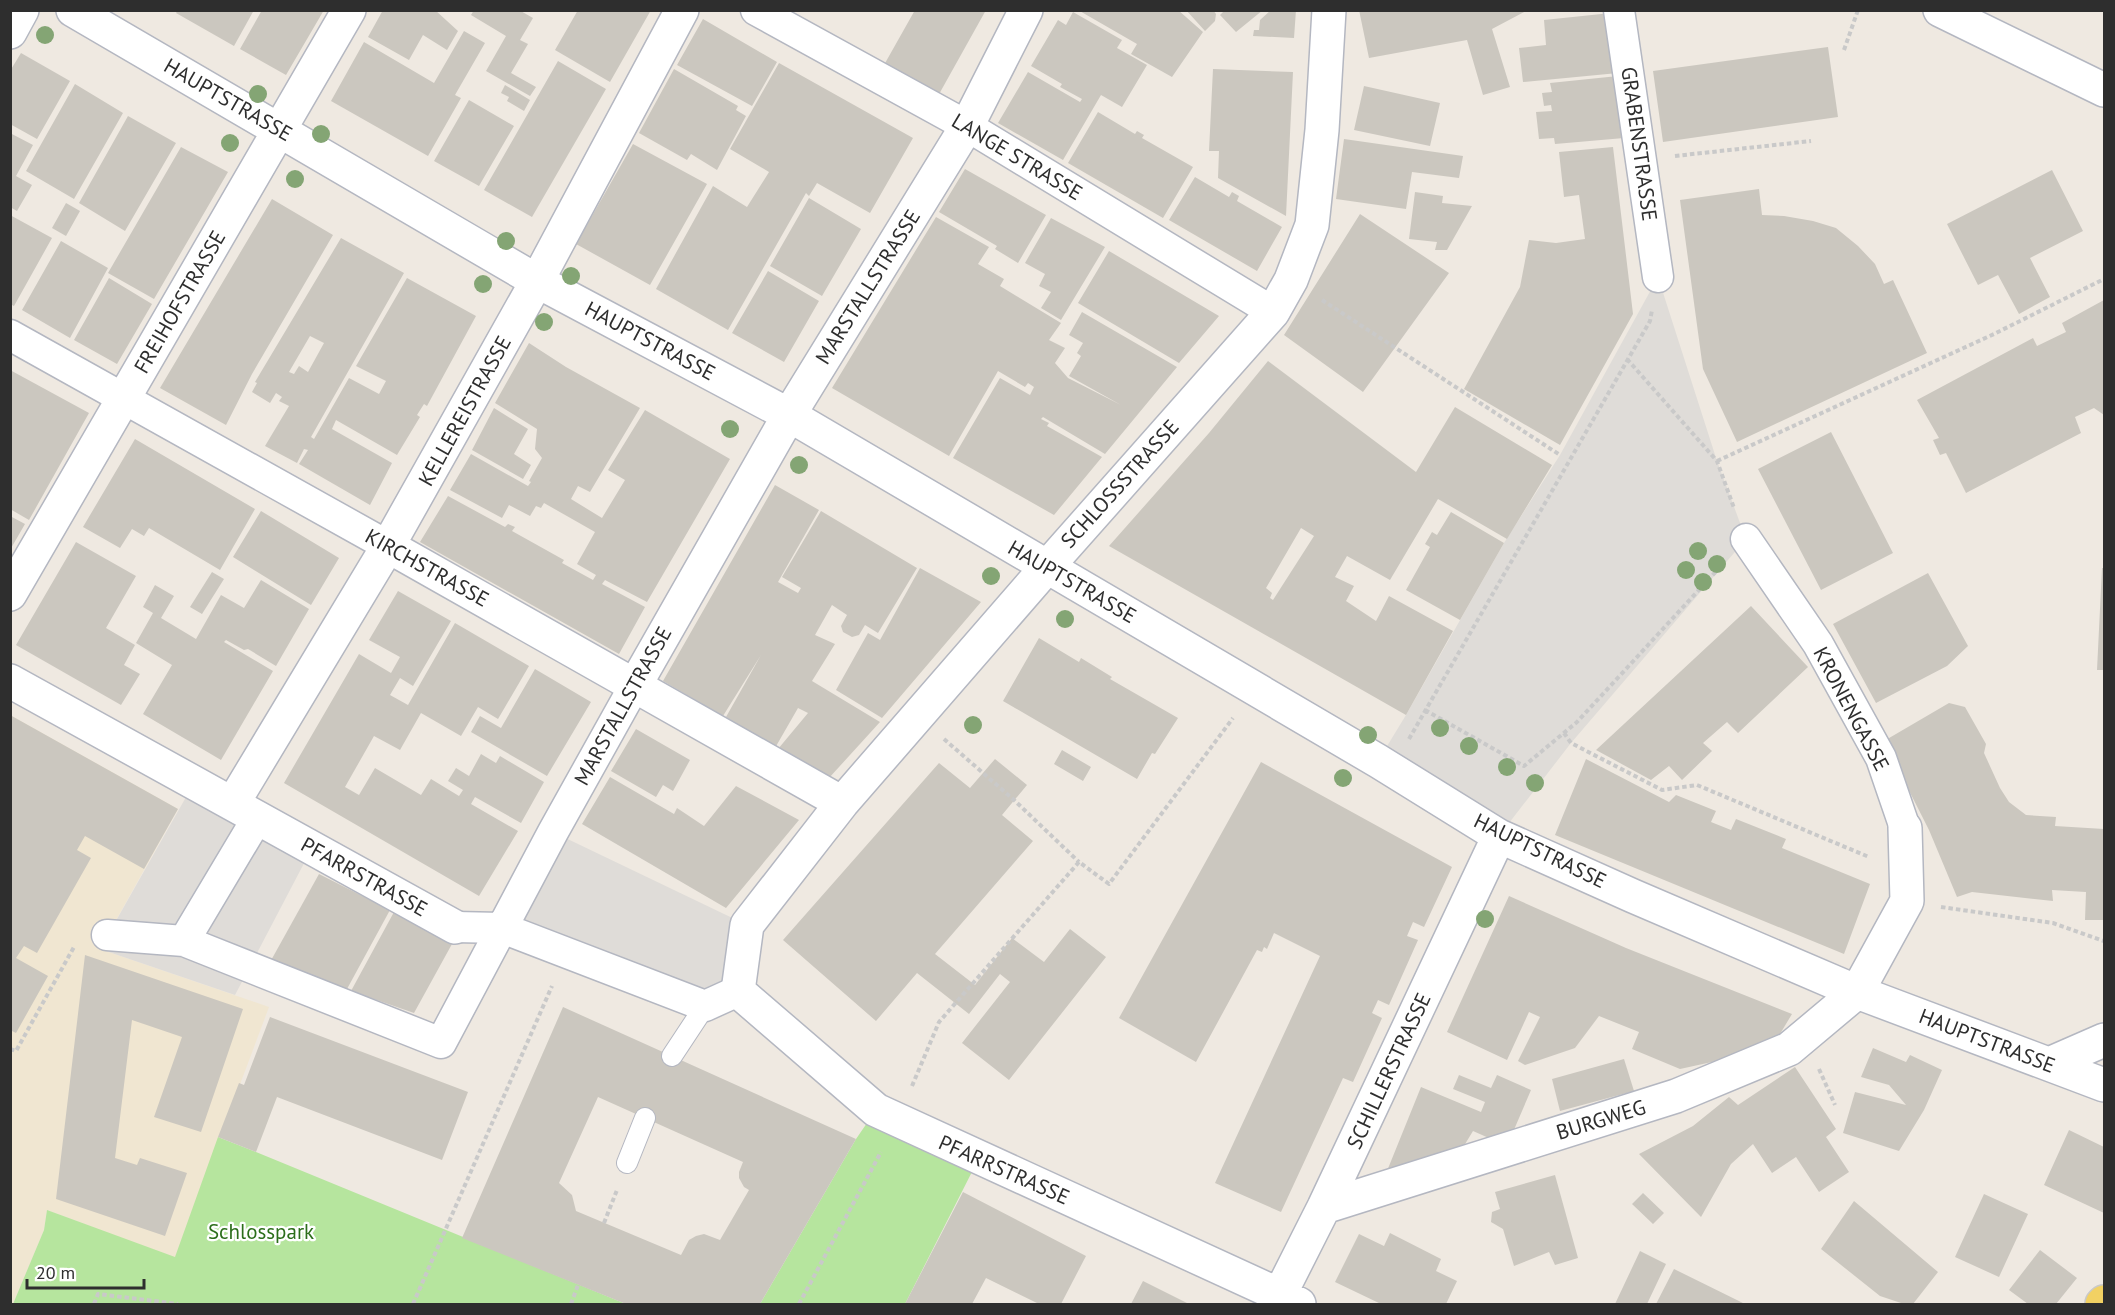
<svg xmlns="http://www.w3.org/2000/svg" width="2115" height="1315" font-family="'PT Sans',sans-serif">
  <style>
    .education { fill: #f0e6d1 }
    .green { fill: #b6e59e }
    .plaza { fill: #dfdcd8 }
    .building { fill: #cbc7bf; fill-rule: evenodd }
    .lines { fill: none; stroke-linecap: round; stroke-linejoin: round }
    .service-casing { stroke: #b4b7c1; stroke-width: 22 }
    .pedestrian-casing { stroke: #b4b7c1; stroke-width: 33 }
    .minor-casing { stroke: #b4b7c1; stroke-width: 36 }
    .primary-casing { stroke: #c9c9c9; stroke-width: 36 }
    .path { stroke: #c9c9c9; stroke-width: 4; stroke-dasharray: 4.5 3; stroke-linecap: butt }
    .service { stroke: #fff; stroke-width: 20 }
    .pedestrian { stroke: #fff; stroke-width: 30 }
    .minor { stroke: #fff; stroke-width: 33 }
    .primary { stroke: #f2d163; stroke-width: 33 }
    .tree { fill: #84a574 }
    .labels { text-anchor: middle; stroke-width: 4.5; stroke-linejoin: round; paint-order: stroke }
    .street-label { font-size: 21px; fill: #2e2e2e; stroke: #fff }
    .park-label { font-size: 21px; fill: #2c6e1b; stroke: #fff }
  </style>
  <rect width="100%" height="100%" fill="#efe9e1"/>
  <path class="education" d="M10 715 178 809 100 949 269 1007 175 1258 47 1210 44 1230 13 1304H10Z"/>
  <path class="green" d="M876 1110 979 1158 905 1304H760L856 1139Z
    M218 1137 256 1152 626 1304H13L44 1230 47 1210 175 1257Z"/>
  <path class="plaza" d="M1658 277 1717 461 1746 539 1571 743 1499 836 1378 761 1406 715 1504 543 1560 455Z
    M194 783 312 848 235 995 100 949Z
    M553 832 747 925 738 991 705 1006 502 928Z"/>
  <path class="building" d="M178 10H254L234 46 176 13Z
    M262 10H324L286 75 240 49Z
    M383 10H435L458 31 447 50 423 35 409 60 368 37Z
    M474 10H519L533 18 520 40 528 44 511 73 536 87 530 96 486 71 506 36 471 15Z
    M578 10H651L610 82 555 50Z
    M915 10H986L938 96 884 65Z
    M1078 10H1178L1203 32 1172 77 1131 54 1137 44Z
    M1186 10H1213L1216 14 1215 21 1205 31Z
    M1225 10H1263L1236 32 1220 15Z
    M1271 10H1296L1294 38 1253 36 1254 30H1259L1260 20Z
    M1359 10H1528L1492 29 1510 87 1483 95 1467 40 1369 58Z
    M1073 12 1122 40 1117 48 1147 65 1122 107 1101 95 1063 160 998 123 1028 72 1080 102 1082 99 1060 87 1062 84 1031 66 1058 20 1066 25Z
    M1611 13 1618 73 1523 82 1519 48 1546 45 1544 20Z
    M703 19 777 62 752 106 677 65Z
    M464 31 485 43 455 95 461 98 428 156 331 101 364 42 434 83Z
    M1828 47 1838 117 1663 142 1653 71Z
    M21 53 70 81 37 139 10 124V71Z
    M558 61 606 89 532 217 484 190Z
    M779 63 913 138 870 213 817 183 809 196 806 193 728 330 656 289 713 186 747 207 769 172 730 149Z
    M674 69 738 106 736 110 746 116 717 170 691 154 687 160 639 133Z
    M1213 69 1293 72 1286 216 1218 178 1219 151H1209Z
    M1618 76 1624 138 1555 144 1554 138 1539 139 1536 112 1552 111 1551 105 1544 106 1542 93 1552 92 1550 83Z
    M75 84 123 113 74 199 26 171Z
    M505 85 530 100 524 111 507 101 509 97 501 93Z
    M1364 86 1440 103 1430 146 1354 130Z
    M469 100 514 126 479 186 434 161Z
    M1098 112 1135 134 1137 131 1144 135 1142 138 1193 167 1163 218 1068 163Z
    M128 116 176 143 125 231 79 203Z
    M10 133 33 145 16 176 32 185 17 211 10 207Z
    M1344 139 1463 156 1459 178 1412 172 1406 209 1336 199Z
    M633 144 707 184 650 285 576 244Z
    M181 147 228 172 154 299 108 273Z
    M1613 147 1633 314 1560 445 1464 389 1520 287 1529 240 1556 243 1585 239 1579 195 1564 197 1559 152Z
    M965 169 1046 215 1018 263 995 249 997 246 939 212Z
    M2052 170 2083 231 2030 258 2050 297 2019 314 1998 275 1978 285 1947 224Z
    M1195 177 1229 197 1232 192 1239 196 1237 201 1282 227 1257 271 1169 220Z
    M1759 189 1762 215 1784 216 1813 221 1836 228 1858 246 1875 264 1884 284 1893 280 1927 353 1737 442 1703 369 1680 200Z
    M1415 192 1443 196 1442 203 1472 206 1447 250H1435L1437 242 1409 239Z
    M809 198 861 229 822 296 770 266Z
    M272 199 333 235 252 374 226 425 160 388Z
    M66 203 80 211 66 236 52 228Z
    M1360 214 1449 273 1363 392 1284 335Z
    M10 215 52 238 14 306 10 304Z
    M936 217 989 247 978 264 1004 279 1000 286 1061 323 1049 340 1065 348 1055 363 1068 378 1121 405 1069 376 1081 356 1077 353 1083 343 1069 335 1082 312 1177 367 1105 454 1043 417 1041 419 1049 423 1047 426 1102 457 1054 515 953 458 1000 378 1030 395 1034 387 1028 383 1025 387 998 371 949 456 832 388Z
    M1051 218 1105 247 1061 320 1041 308 1051 292 1039 286 1045 274 1025 263Z
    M341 238 404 273 311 437 314 439 349 378 379 394 386 381 356 366 407 278 476 316 427 406 424 404 417 415 420 417 397 455 336 420 332 429 392 463 370 505 299 464 308 450 304 449 297 463 265 446 289 406 279 401 282 397 276 393 270 403 252 392 257 383 255 382ZM310 336 324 343 308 372 299 366 294 374 289 372Z
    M61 241 108 268 70 338 22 310Z
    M1109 251 1219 316 1179 363 1078 303Z
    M768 271 819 301 784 362 732 333Z
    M109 278 152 304 117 364 74 340Z
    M2104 300V415L2094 408 2075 417 2081 433 1966 493 1946 453 1940 455 1933 440 1939 438 1917 400 2033 338 2037 346 2066 332 2062 323Z
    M529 343 566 367 640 408 590 492 578 486 571 499 602 518 625 480 608 470 645 410 730 459 647 602 605 580 602 584 645 607 619 654 420 542 448 496 505 527 508 524 515 527 512 531 564 560 562 563 593 580 596 575 577 564 595 532 544 503 541 508 536 506 530 516 509 505 502 518 450 490 471 454 528 486 531 482 529 481 542 458 535 449 537 429 495 403Z
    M1268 361 1416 472 1455 407 1552 465 1507 539 1438 499 1390 580 1347 556 1335 577 1354 586 1346 601 1376 621 1389 596 1453 631 1406 715 1109 546 1209 433ZM1301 528 1314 536 1273 600 1270 598 1272 593 1266 588Z
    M10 370 89 413 29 520 10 509Z
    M494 408 528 429 514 454 531 465 523 479 472 450Z
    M1831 432 1893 553 1821 590 1758 469Z
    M135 439 255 509 220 570 149 528 144 536 132 529 120 548 83 527Z
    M775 485 819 510 778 582 798 593 801 588 782 577 821 511 917 568 878 633 865 625 859 635 852 637 843 632 841 626 847 615 832 605 815 635 835 644 812 681 880 722 829 778 778 749 808 713 798 708 775 748 726 717 761 655 723 716 663 681Z
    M261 511 339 558 311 605 233 557Z
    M1451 512 1504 543 1460 620 1406 590 1430 547 1425 544 1432 532 1437 535Z
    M10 516 25 524 10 550Z
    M76 542 136 576 106 628 135 645 124 665 140 674 121 705 16 645Z
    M920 568 981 602 882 718 836 690 868 633 880 640Z
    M2102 568H2104V670H2097Z
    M212 572 224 579 202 614 190 607Z
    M1928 573 1968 646 1947 666 1876 703 1833 624Z
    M261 580 309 609 276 666 248 649 244 650 226 640 224 642 273 671 221 760 143 714 172 665 136 643 153 613 143 607 155 585 174 596 161 618 196 639 221 595 244 608Z
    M398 591 451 621 413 686 400 678 390 695 408 705 455 623 529 666 498 719 478 707 461 736 421 713 400 750 374 736 345 787 359 795 375 768 421 795 431 779 459 796 463 790 448 781 456 768 469 776 481 754 496 763 500 756 544 782 521 823 475 797 471 804 518 831 479 896 284 783 359 654 391 673 400 657 369 640Z
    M1751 606 1808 667 1738 733 1727 722 1703 743 1712 751 1682 780 1669 766 1651 780 1596 750Z
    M1039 638 1079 662 1081 658 1112 677 1110 679 1178 718 1155 754 1152 753 1137 779 1003 701Z
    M535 669 591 702 547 776 471 732 480 716 501 728Z
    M1949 703 1965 707 1986 744 1984 753 2000 788 2009 802 2026 815 2056 817 2055 826 2104 829V920H2085L2086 892 2052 890 2053 901 1972 892 1957 897 1929 830 1884 741Z
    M10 715 178 809 144 869 85 836 77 850 91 858 37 953 24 946 16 958 48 976 16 1033 10 1030Z
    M636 729 690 760 673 791 663 785 656 797 611 771Z
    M1062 750 1091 767 1083 781 1054 764Z
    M995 759 1027 785 1002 815 1033 841 935 954 975 985 1012 938 1044 962 1070 929 1106 957 1009 1080 962 1043 1010 982 1000 974 969 1014 917 973 876 1021 783 940 939 763 970 788Z
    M1586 759 1669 802 1676 795 1716 811 1711 822 1731 830 1736 819 1786 839 1782 848 1870 884 1844 954 1555 835Z
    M1261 762 1452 867 1424 927 1413 922 1407 936 1418 940 1389 1005 1378 1000 1372 1013 1382 1018 1353 1082 1343 1078 1281 1212 1215 1183 1320 956 1274 933 1267 949 1264 947 1262 952 1257 950 1196 1062 1119 1018Z
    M610 777 674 814 677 808 704 826 736 786 799 820 726 908 582 824Z
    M319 874 390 910 347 989 269 964Z
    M1509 896 1626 948 1792 1014 1771 1049 1680 1069 1632 1049 1639 1032 1599 1016 1575 1048 1525 1065 1518 1061 1540 1017 1529 1012 1507 1060 1447 1032Z
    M394 912 452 944 414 1013 351 991Z
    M85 955 243 1009 201 1132 154 1117 182 1037 132 1020 115 1158 137 1165 140 1158 187 1173 165 1236 56 1199Z
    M563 1007 856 1139 760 1304H626L462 1238ZM598 1097 743 1162 739 1172V1178L744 1187 749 1190 720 1240 704 1234 696 1236 689 1240 681 1255 576 1211 572 1195 559 1183Z
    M270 1017 468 1092 442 1160 277 1097 256 1152 218 1137 239 1083 244 1085Z
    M1873 1048 1906 1062 1910 1055 1942 1070 1924 1110 1899 1151 1843 1133 1855 1092 1906 1105 1889 1085 1861 1077Z
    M1624 1059 1634 1091 1560 1111 1552 1079Z
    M1795 1067 1836 1129 1826 1137 1849 1172 1819 1192 1796 1157 1772 1173 1753 1144 1731 1164 1701 1217 1639 1154 1693 1126 1729 1097 1738 1105Z
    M1459 1075 1491 1088 1497 1075 1531 1090 1507 1146 1473 1131 1459 1154 1387 1171 1421 1087 1481 1112 1485 1102 1453 1089Z
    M2069 1130 2104 1147V1213L2044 1185Z
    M1555 1175 1578 1258 1555 1265 1549 1252 1514 1266 1503 1229 1491 1222 1492 1212 1500 1209 1495 1192Z
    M963 1192 1086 1256 1061 1304H1039L986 1278 972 1304H905Z
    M1643 1193 1664 1213 1653 1224 1632 1204Z
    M1984 1194 2028 1214 1999 1277 1955 1257Z
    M1854 1201 1938 1272 1913 1304H1904L1880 1296 1821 1249Z
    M1390 1233 1441 1259 1436 1271 1457 1281 1446 1304H1381L1335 1282 1359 1234 1384 1246Z
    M2040 1250 2077 1278 2056 1304H2028L2009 1290Z
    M1640 1251 1666 1264 1647 1304H1615Z
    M1674 1269 1745 1304H1656Z
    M1143 1281 1189 1304H1131Z"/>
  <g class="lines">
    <g class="service-casing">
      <path id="service" d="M672 1056 705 1006
        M627 1163 645 1118"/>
    </g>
    <g class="pedestrian-casing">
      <path id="pedestrian" d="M756 10 967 126 1273 312
        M1619 10 1658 277
        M10 335 388 546
        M1746 539 1818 644 1881 758 1905 828
        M258 817 184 941 441 1043 553 832 635 685
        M455 927 502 928 705 1006 738 991
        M107 935 184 941"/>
    </g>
    <g class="minor-casing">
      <path id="minor" d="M73 10 537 281 789 415 1378 761 1499 836 1633 896 1857 992 2104 1085
        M1940 10 2104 90
        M10 32 22 10
        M388 546 842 803
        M10 594 349 10
        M10 681 455 927
        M635 685 789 415 967 126 1026 10
        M233 803 388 546 537 281 682 10
        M2049 1064 2104 1040
        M1324 1207 1676 1096 1789 1049 1857 992 1907 901 1905 828
        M1275 1304 1324 1207 1499 836
        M1299 1304 876 1110 738 991 747 925 842 803 1047 567 1273 312 1291 280 1312 225 1322 130 1329 10"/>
    </g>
    <g class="primary-casing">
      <path id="primary" d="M2102 1304 2104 1302"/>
    </g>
    <path class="path" d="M1844 50 1858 10
      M1675 156 1811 141
      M1322 300 1560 455
      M1627 359 1717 461 1734 508
      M1717 461 1994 334 2104 279
      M1425 710 1524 766 1577 722 1721 566
      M1564 733 1571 743 1662 790 1697 785 1869 857
      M944 739 1014 800 1079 862
      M1409 739 1650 321 1652 310
      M1941 907 2053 923 2104 941
      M10 1049 16 1051 74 947
      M1819 1069 1835 1105
      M912 1086 939 1022 1079 862 1109 884 1233 718
      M604 1223 617 1190
      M94 1304 98 1294 178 1304
      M413 1304 552 986
      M571 1304 578 1285
      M799 1304 881 1152"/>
    <use href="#service" class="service"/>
    <use href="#pedestrian" class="pedestrian"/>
    <use href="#minor" class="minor"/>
    <use href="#primary" class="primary"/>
  </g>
  <g class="tree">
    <circle cx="45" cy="35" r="9"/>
    <circle cx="258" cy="94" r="9"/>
    <circle cx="321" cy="134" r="9"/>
    <circle cx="230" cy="143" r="9"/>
    <circle cx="295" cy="179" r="9"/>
    <circle cx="506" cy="241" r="9"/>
    <circle cx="571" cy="276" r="9"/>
    <circle cx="483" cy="284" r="9"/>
    <circle cx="544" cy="322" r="9"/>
    <circle cx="730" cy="429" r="9"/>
    <circle cx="799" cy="465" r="9"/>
    <circle cx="1698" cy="551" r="9"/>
    <circle cx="1717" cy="564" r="9"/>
    <circle cx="1686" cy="570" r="9"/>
    <circle cx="991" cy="576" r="9"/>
    <circle cx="1703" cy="582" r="9"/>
    <circle cx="1065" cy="619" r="9"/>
    <circle cx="973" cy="725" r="9"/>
    <circle cx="1440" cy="728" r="9"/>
    <circle cx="1368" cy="735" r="9"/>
    <circle cx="1469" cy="746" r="9"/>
    <circle cx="1507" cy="767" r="9"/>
    <circle cx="1343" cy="778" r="9"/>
    <circle cx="1535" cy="783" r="9"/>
    <circle cx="1485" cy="919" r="9"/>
  </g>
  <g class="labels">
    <g class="street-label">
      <text transform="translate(228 100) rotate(30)" y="7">HAUPTSTRASSE</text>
      <text transform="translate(1639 144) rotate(82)" y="7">GRABENSTRASSE</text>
      <text transform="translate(1017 157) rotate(31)" y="7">LANGE STRASSE</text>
      <text transform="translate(868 287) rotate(-58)" y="7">MARSTALLSTRASSE</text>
      <text transform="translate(180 302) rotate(-60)" y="7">FREIHOFSTRASSE</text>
      <text transform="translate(650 341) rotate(28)" y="7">HAUPTSTRASSE</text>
      <text transform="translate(465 411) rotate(-61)" y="7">KELLEREISTRASSE</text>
      <text transform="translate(1120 484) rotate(-48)" y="7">SCHLOSSSTRASSE</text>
      <text transform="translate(427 568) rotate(29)" y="7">KIRCHSTRASSE</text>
      <text transform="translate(1072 582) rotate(30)" y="7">HAUPTSTRASSE</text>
      <text transform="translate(623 706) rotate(-61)" y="7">MARSTALLSTRASSE</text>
      <text transform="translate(1851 709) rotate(62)" y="7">KRONENGASSE</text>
      <text transform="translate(1540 851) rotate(26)" y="7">HAUPTSTRASSE</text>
      <text transform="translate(364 877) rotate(29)" y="7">PFARRSTRASSE</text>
      <text transform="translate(1987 1041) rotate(21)" y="7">HAUPTSTRASSE</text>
      <text transform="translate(1389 1071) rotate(-65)" y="7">SCHILLERSTRASSE</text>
      <text transform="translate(1601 1120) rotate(-17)" y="7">BURGWEG</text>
      <text transform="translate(1004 1170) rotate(24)" y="7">PFARRSTRASSE</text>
    </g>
    <g class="park-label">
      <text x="261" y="1239">Schlosspark</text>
    </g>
  </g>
  <rect width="2115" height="1315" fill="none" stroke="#2e2e2e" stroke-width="24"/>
  <path d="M27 1279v9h117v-9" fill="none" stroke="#2e2e2e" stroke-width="3"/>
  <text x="36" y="1279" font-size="18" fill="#2e2e2e" stroke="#ffffff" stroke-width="4.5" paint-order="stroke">20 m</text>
</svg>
